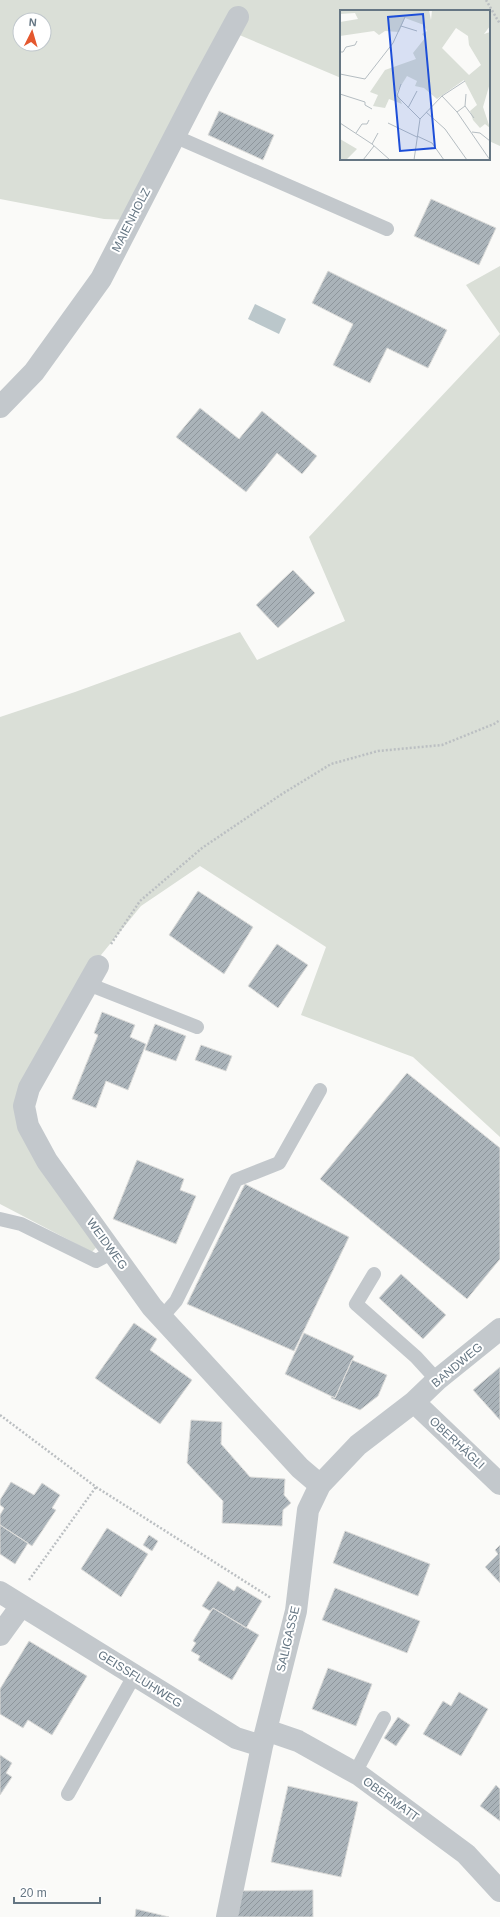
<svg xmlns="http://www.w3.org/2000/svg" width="500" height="1917" font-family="Helvetica,sans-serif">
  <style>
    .grass { fill: #dadfd7; fill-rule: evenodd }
    .water { fill: #bbc7cb }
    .building { fill: url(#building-hatch); stroke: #dcdcda }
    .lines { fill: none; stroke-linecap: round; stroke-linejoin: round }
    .path { stroke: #bbbfc2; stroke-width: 2.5; stroke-dasharray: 2 2; stroke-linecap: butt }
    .lane { stroke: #c3c8cc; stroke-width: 14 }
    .street { stroke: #c3c8cc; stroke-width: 22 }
    .labels { text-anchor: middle; stroke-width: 4; stroke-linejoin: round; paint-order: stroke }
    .street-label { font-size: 12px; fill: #657683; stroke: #fff }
    .inset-road { fill: none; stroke: #b5bdc2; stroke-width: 1 }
    .view { fill: #1d4ed8; fill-opacity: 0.15; stroke: #1d4ed8; stroke-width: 2 }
    .inset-edge { fill: none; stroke: #657683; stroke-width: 2 }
  </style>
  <defs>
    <pattern id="building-hatch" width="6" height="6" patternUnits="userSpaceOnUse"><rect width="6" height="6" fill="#aab3b9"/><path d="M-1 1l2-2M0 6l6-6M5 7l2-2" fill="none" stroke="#8e969c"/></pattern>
  </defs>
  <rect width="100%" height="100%" fill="#fafaf8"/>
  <path class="grass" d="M0 0H500V146L489 141V11H341V78L230 31 131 220 104 219 0 199ZM20 20H44V44H20Z
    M500 266V1137L413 1057 301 1015 326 947 200 866 141 906 92 966 26 1082 28 1126 104 1239 92 1252 0 1204V717L75 692 240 632 257 660 345 621 309 537 500 334 466 285Z"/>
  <path class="water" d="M255 304 286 319 279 334 248 319Z"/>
  <path class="building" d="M219 111 274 135 263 160 208 135Z
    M431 199 496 228 479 265 414 236Z
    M328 271 447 330 428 368 387 348 370 383 333 365 353 324 312 303Z
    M200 408 239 439 262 411 317 456 302 474 277 453 246 492 176 437Z
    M293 570 315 593 278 628 256 605Z
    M198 891 253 927 224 974 169 935Z
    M277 944 308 965 278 1008 248 986Z
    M102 1012 135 1025 130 1037 146 1044 128 1090 106 1081 96 1108 72 1099 98 1035 94 1033Z
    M155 1024 186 1036 176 1061 145 1050Z
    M201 1045 232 1056 226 1071 195 1060Z
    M407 1073 500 1148V1259L467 1299 320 1179Z
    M137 1160 184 1179 180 1190 196 1196 176 1244 113 1219Z
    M245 1184 349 1237 294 1351 187 1304Z
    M401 1274 446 1315 423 1339 379 1298Z
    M134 1323 157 1339 150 1350 192 1380 160 1424 95 1378Z
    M304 1333 354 1356 335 1398 285 1374Z
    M352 1360 387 1375 378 1396 360 1410 331 1398 332 1396 335 1398Z
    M500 1367V1420L473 1390Z
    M191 1420 222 1422 221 1444 250 1477 285 1479 284 1495 291 1503 283 1510 282 1526 222 1523 223 1501 187 1463Z
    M11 1482 34 1495 42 1483 60 1495 52 1508 56 1510 32 1546 0 1525V1515L4 1508 0 1505V1500Z
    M0 1525 28 1543 15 1564 0 1554Z
    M107 1528 148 1554 121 1597 81 1569Z
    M345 1531 430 1564 418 1596 333 1563Z
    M149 1535 158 1541 152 1551 143 1545Z
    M500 1545V1583L485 1567 498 1554 495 1550Z
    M218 1581 234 1591 237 1586 262 1601 246 1628 213 1608 210 1611 202 1606Z
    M335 1588 420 1621 407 1653 322 1620Z
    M213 1608 259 1635 232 1680 198 1660 200 1656 191 1651 196 1643 193 1641Z
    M29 1641 87 1676 52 1735 28 1720 23 1728 0 1714V1689Z
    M328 1668 372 1684 356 1726 312 1709Z
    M459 1692 488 1709 461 1756 423 1734 443 1701 451 1706Z
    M398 1717 410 1725 396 1746 384 1738Z
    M0 1755 12 1763 6 1773 12 1777 0 1795Z
    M496 1785 500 1789V1821L480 1806Z
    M288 1786 358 1802 341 1877 271 1862Z
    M313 1890V1917H235V1891Z
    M136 1909 169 1917H135Z"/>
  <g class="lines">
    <path class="path" d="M486 0 500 24
      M111 944 140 901 202 848 282 794 331 764 378 751 442 745 494 724 500 720
      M0 1415 96 1487 271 1598
      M29 1580 96 1487"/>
    <path class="lane" d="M174 136 387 229
      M88 984 197 1027
      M0 1219 21 1224 96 1261 113 1252
      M374 1274 356 1304 416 1357 437 1380
      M162 1317 176 1301 236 1180 279 1163 320 1090
      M355 1773 384 1718
      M68 1794 134 1676"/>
    <path class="street" d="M0 407 34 372 101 279 199 89 238 17
      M98 966 29 1088 24 1106 28 1126 47 1161 152 1307 300 1468 320 1485
      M414 1402 500 1484
      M0 1592 236 1738 262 1746
      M0 1635 21 1606
      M266 1730 298 1741 359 1775 466 1854 500 1891
      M227 1917 262 1746 296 1611 308 1510 320 1485 358 1445 414 1402 437 1380 500 1329"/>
  </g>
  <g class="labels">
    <g class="street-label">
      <text transform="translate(131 220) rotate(-63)" y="4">MAIENHOLZ</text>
      <text transform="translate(107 1244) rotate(54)" y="4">WEIDWEG</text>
      <text transform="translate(457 1365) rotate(-40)" y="4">BANDWEG</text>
      <text transform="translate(457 1443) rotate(43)" y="4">OBERHÄGLI</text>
      <text transform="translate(288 1639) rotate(-77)" y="4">SALIGASSE</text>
      <text transform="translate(140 1679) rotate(32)" y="4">GEISSFLUHWEG</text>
      <text transform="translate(391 1799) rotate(36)" y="4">OBERMATT</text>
    </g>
  </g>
  <g transform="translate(340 10)">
    <rect width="150" height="150" fill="#fafaf8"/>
    <path d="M0 0H89L91 10 92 0H150V16L144 24 150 22V73L143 97 150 118 145 114 140 118 133 110 130 101 137 95 124 70 97 89 84 78 75 76 77 71 67 66 57 82 62 94 49 89 45 98 33 96 38 85 30 82 45 60 76 49 73 43 85 28 82 24 87 21 84 15 65 8 59 22 45 21 39 25 34 21 0 26V12L18 9 15 3 0 4ZM116 18 128 26 129 35 141 55 129 65 102 38ZM0 129 17 139 6 150H0Z" fill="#dadfd7" fill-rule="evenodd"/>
    <path class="inset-road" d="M61 16 77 21M0 42H3L6 37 15 35 17 31M0 64 25 69 53 33 65 7M61 74 57 86 80 109M0 84 25 92V95L32 99M102 86 117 102 150 150M125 96 126 84M68 98 77 81M86 102 105 119 127 150M117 102 125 96 134 108M0 113 32 134 50 150M48 113 77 127M132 122 140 123 150 131M16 123 22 114H27L29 110M77 126 92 133 104 150M32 134 38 123M23 150 34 136M74 150 80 109 102 86 125 71"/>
    <path class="view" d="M83 4 95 138 60 141 48 7Z"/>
    <rect width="150" height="150" class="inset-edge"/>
  </g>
  <g transform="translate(32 32) rotate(5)"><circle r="19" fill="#ffffff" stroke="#c1c8cd"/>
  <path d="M0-3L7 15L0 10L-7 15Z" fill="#e4572e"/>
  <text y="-6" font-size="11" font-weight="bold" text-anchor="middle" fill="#657683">N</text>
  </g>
  <path d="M14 1897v6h86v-6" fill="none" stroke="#657683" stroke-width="2"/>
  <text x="20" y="1897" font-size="12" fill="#657683" stroke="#ffffff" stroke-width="3" paint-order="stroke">20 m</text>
</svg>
